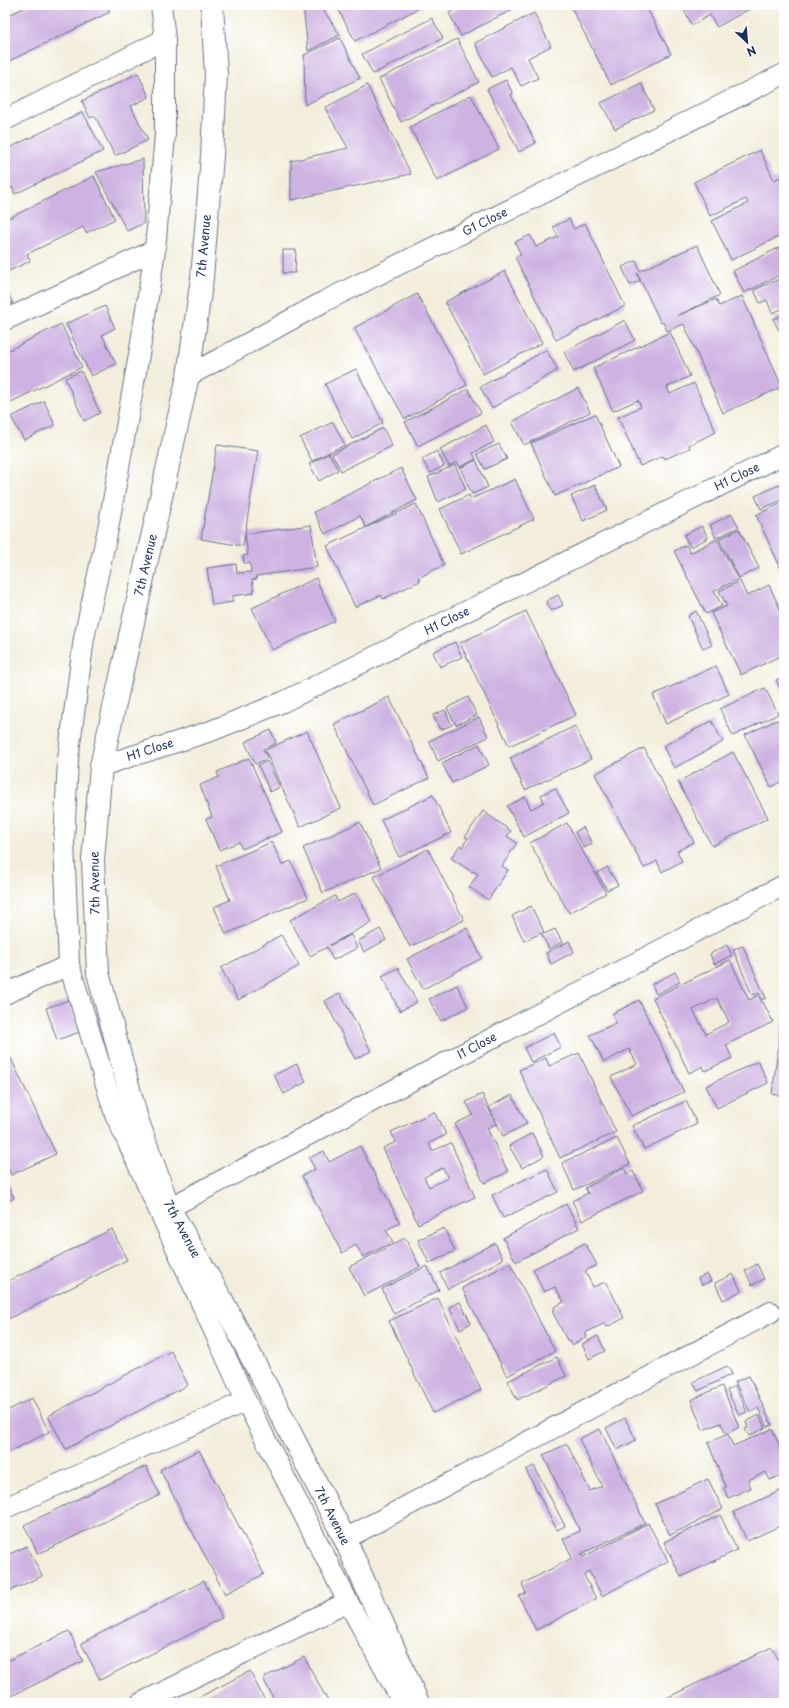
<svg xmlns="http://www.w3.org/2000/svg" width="789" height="1708" font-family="'Playpen Sans',sans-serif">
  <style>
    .building { fill: #ceb3e2; fill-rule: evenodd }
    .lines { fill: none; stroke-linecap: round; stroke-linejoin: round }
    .street-casing { stroke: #67728a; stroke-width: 22 }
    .secondary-casing { stroke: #67728a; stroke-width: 24 }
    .street { stroke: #fff; stroke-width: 20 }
    .secondary { stroke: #fff; stroke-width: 22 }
    .labels { text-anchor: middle; stroke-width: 3.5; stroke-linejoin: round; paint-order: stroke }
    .street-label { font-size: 12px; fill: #1b2f5e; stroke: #fff }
  </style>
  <rect width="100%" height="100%" fill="#fff"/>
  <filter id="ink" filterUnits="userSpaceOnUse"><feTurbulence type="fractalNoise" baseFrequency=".025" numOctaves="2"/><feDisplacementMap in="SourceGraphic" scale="8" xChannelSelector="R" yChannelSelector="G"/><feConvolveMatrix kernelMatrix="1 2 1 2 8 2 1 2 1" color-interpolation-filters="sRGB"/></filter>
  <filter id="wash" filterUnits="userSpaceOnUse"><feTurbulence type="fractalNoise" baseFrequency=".012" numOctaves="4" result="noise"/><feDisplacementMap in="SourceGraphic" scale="16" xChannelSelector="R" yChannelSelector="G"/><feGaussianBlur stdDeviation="0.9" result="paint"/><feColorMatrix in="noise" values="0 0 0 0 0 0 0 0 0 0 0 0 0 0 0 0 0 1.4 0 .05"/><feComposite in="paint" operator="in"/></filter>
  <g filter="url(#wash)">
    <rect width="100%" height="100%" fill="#f3eedc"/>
    <g id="blocks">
      <path class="building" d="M30 5H107L110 12 5 63V17Z
        M303 5H320L340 35 308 51Z
        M336 5H425L355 41Z
        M464 5H521L461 36 449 13Z
        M570 5H645L671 54 611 85Z
        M681 5H747L749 9 717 27 710 15 692 25Z
        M534 13 551 46 528 58 538 78 521 86 511 67 492 77 475 43Z
        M432 18 443 38 373 74 362 54Z
        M340 38 360 78 305 105 304 55Z
        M457 39 479 82 401 122 379 79Z
        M138 73 149 97 131 106 148 140 115 156 95 116 90 118 82 101Z
        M506 80 513 94 511 95 536 143 519 152 487 89Z
        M641 83 654 110 615 129 601 103Z
        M367 85 411 174 291 200V161L348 148 325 108Z
        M471 95 499 149 437 181 410 127Z
        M83 112 103 151 15 194 12 187 5 191V150Z
        M760 150 774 180 784 176V234L731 260 712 221 748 203 746 199 710 216 694 182Z
        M143 159 144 223 127 231 96 172Z
        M94 176 115 219 86 233 83 227 27 254 30 261 5 273V220Z
        M569 219 574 229 585 223 625 306 556 340 515 257 521 255 515 242 530 235 536 247 558 237 553 227Z
        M697 245 720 295 677 316 716 299 719 306 742 296 782 387 723 413 684 324 667 331 663 322 661 323 637 273 640 281 630 285 622 267 636 261 640 271Z
        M784 245V273L744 293 733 271Z
        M283 250H296L295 273H283Z
        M505 271 542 343 483 374 445 302Z
        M784 277V328L779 330 773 319 784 315 782 309 772 313 767 300 760 303 754 290Z
        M5 287 13 303 5 307Z
        M417 294 467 385 405 419 354 328Z
        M105 306 115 328 102 335 116 364 91 376 66 324Z
        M625 320 635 340 574 372 564 352Z
        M61 324 82 367 5 405V352Z
        M670 332 690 376 667 387 670 394 694 383 716 432 689 445 690 448 665 459 663 456 640 466 618 417 641 407 638 400 613 411 593 368Z
        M546 350 558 370 492 408 480 387Z
        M356 369 383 423 352 439 325 384Z
        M81 371 100 413 84 421 65 378Z
        M578 388 590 412 524 445 512 422Z
        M468 389 481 413 418 446 405 422Z
        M44 401 55 425 24 440 11 417Z
        M595 414 619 467 555 496 531 443Z
        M333 422 345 445 312 461 300 438Z
        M486 425 494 442 473 453 476 459 460 467 457 462 449 466 440 449Z
        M383 428 392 446 341 471 332 454Z
        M499 444 507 459 485 469 477 454Z
        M217 445 258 451 245 534 311 525 317 567 256 576 257 579 252 580 254 593 232 596 233 602 212 605 207 568 236 564 237 573 251 572 250 563H244L243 556 248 555 245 535 243 546 201 539Z
        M437 451 444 466 430 473 422 459Z
        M329 453 338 470 319 481 309 464Z
        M476 460 488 487 472 494 460 468Z
        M455 465 466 489 438 502 428 477Z
        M401 468 417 500 366 527 360 516 325 534 314 512Z
        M515 479 534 519 461 554 440 509 469 495 471 499Z
        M595 485 607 510 583 521 571 496Z
        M779 485 784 495V499L761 509 755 496Z
        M784 502V575L756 515Z
        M416 504 444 565 418 578 420 581 383 599 381 595 355 607 327 546Z
        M732 514 739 527 716 538 710 525Z
        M702 526 708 538 690 547 684 535Z
        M739 529 759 568 739 578 719 539Z
        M717 539 738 579 714 591 722 606 706 614 674 551 686 545 690 553Z
        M316 578 335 621 272 650 252 608Z
        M740 581 747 596 769 585 784 617V654L741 675 711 613 727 606 719 591Z
        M558 595 563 605 551 611 546 601Z
        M526 611 576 715 509 746 460 643Z
        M696 611 712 645 703 649 688 616Z
        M455 642 462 657 440 667 433 652Z
        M716 666 729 694 666 724 653 695Z
        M784 677V691L782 692 776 680Z
        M765 688 778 714 733 736 720 709Z
        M389 697 429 778 373 805 334 724Z
        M468 697 477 715 456 725 447 708Z
        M445 710 452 725 440 730 433 715Z
        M479 717 488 737 438 761 429 741Z
        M777 720 784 735V780L771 787 745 735Z
        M712 721 723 742 674 768 663 746Z
        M575 726 591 759 525 790 510 758Z
        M271 730 276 743 263 749 267 758 255 764 245 742Z
        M307 731 341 808 300 827 265 750Z
        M479 744 489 765 452 783 442 763Z
        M644 748 694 842 677 851 682 861 662 872 657 861 644 868 595 774Z
        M733 752 768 818 712 846 678 782Z
        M249 758 282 832 242 849 239 842 219 850 206 819 212 817 200 785 219 777 217 772Z
        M267 761 280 787 270 792 258 765Z
        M555 788 569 813 524 837 507 806 525 797 531 809 544 802 541 795Z
        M433 795 451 833 399 857 381 820Z
        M483 811 511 831 507 836 517 843 502 866 508 870 488 900 469 887 478 874 473 871 472 872 451 858 460 845 462 847 468 838 465 837Z
        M360 822 381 868 323 893 303 848Z
        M567 823 606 893 569 913 530 843Z
        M583 827 592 844 584 848 575 832Z
        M272 842 282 865 291 861 308 898 226 934 214 907 230 900 216 866Z
        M428 849 464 920 410 947 374 877Z
        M607 867 618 885 607 890 597 873Z
        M356 893 372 922 330 945 351 935 357 948 333 960 327 947 310 956 290 920 335 896 338 902Z
        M531 906 544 932 524 941 512 916Z
        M467 928 482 958 423 989 407 959Z
        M380 929 386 940 364 952 358 941Z
        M555 929 562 942 549 949 542 935Z
        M281 935 299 966 238 1000 221 968Z
        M569 941 574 952 551 964 546 953Z
        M727 945 732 955 714 964 710 954Z
        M743 946 760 985 766 998 762 1000 759 993 752 995 733 949Z
        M730 960 749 1000 758 995 762 1003 763 1002 773 1022 726 1045 732 1058 705 1071 703 1066 689 1073 653 998ZM717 998 729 1022 706 1034 693 1010Z
        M398 968 417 1002 400 1011 382 976Z
        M675 972 680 982 656 994 652 984Z
        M457 985 468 1007 441 1021 429 999Z
        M340 993 371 1051 355 1059 325 1001Z
        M69 1000 80 1032 57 1040 46 1008Z
        M639 1000 684 1092 631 1116 611 1077 637 1064 629 1049 604 1062 590 1035 616 1023 612 1014Z
        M783 1013H784V1096L772 1094Z
        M554 1033 561 1047 531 1062 524 1048Z
        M5 1046 56 1154 11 1175 5 1161Z
        M579 1053 616 1132 560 1158 519 1070 546 1058 549 1066Z
        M758 1061 768 1083 717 1108 706 1086Z
        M297 1064 306 1082 284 1094 274 1075Z
        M482 1094 496 1124 487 1128 508 1172 484 1183 455 1124 473 1115 466 1102Z
        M512 1095 527 1124 503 1136 489 1107Z
        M686 1101 697 1124 644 1149 632 1126Z
        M434 1112 439 1121H440L446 1135 429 1143 432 1151 451 1143 475 1197 418 1224 383 1148 396 1142 391 1132ZM443 1168 448 1178 429 1187 424 1177Z
        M532 1133 544 1156 522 1168 509 1146Z
        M617 1138 630 1164 574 1190 562 1163Z
        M360 1146 400 1223 386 1230 393 1242 363 1257 356 1245 342 1253 302 1176 315 1169 309 1158 324 1151 329 1162Z
        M624 1168 627 1174 633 1171 643 1191 582 1221 572 1201 588 1193 585 1188Z
        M547 1169 558 1192 503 1218 492 1195Z
        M5 1179 14 1198 5 1203Z
        M566 1204 579 1228 516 1262 503 1238Z
        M444 1228 455 1251 429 1263 418 1240Z
        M112 1229 127 1260 6 1320 5 1283Z
        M405 1238 420 1267 364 1296 349 1267Z
        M495 1243 503 1259 448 1289 440 1273Z
        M585 1243 597 1265 585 1271 593 1287 605 1282 607 1283 624 1318 607 1327 605 1323 585 1333 587 1337 572 1345 570 1341 568 1342 552 1311 555 1309 554 1307 564 1302 560 1295 555 1287 544 1292 533 1269Z
        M510 1263 555 1351 507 1376 462 1288Z
        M757 1264 764 1279 752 1285 745 1271Z
        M427 1266 439 1290 394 1314 382 1289Z
        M707 1274 711 1281 702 1285 698 1278Z
        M733 1274 741 1291 723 1300 715 1283Z
        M438 1298 481 1390 433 1413 389 1321Z
        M460 1302 471 1323 460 1329 449 1307Z
        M598 1336 605 1351 589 1359 582 1344Z
        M171 1351 188 1385 66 1449 48 1416Z
        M557 1357 566 1376 517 1400 508 1381Z
        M727 1366 732 1374 698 1391 693 1382Z
        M749 1376 772 1425 767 1427 758 1408 750 1412 735 1382Z
        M722 1386 739 1427 726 1434 721 1423 703 1430 691 1400Z
        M735 1386 747 1412 739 1415 727 1390Z
        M32 1398 49 1432 5 1454V1412Z
        M759 1415 765 1428 749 1436 745 1429 748 1428 746 1422Z
        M625 1418 636 1440 617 1450 606 1428Z
        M600 1429 645 1523 581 1554 583 1557 648 1523 668 1561 602 1596 589 1571 584 1575 596 1599 536 1630 519 1596 526 1593 522 1584 572 1558 563 1539 580 1531 543 1455 567 1444 590 1491 602 1486 579 1439Z
        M772 1429 784 1457V1474L770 1480 766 1472 748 1480 751 1488 728 1498 724 1488 726 1487 708 1443 728 1434 733 1446Z
        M199 1450 264 1574 225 1594 160 1470Z
        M146 1466 160 1495 38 1554 24 1525Z
        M534 1466 565 1526 557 1530 526 1470Z
        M708 1479 723 1509 670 1535 655 1504Z
        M784 1489V1524L747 1541 734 1512Z
        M720 1515 737 1550 681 1577 664 1542Z
        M27 1546 42 1576 5 1593V1556Z
        M204 1581 222 1618 100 1680 81 1643Z
        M69 1631 83 1661 5 1699V1662Z
        M772 1647 784 1671V1703H656Z
        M304 1657 329 1703H276L263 1678Z
        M250 1671 266 1703H188Z"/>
    </g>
  </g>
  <g filter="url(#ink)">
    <use href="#blocks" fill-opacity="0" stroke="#67728a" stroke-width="1"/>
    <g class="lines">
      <g class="street-casing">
        <path id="street" d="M161 5 165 39V135L155 250 140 349 108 529 84 638 68 759 64 842 69 965 115 1114 246 1401 348 1602 403 1703
          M5 120 165 39
          M5 320 155 250
          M188 376 325 301 784 74
          M101 766 211 731 283 702 784 454
          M5 994 69 965
          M169 1208 784 885
          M5 1508 246 1401
          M345 1539 771 1312
          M141 1703 348 1602"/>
      </g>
      <g class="secondary-casing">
        <path id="secondary" d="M212 5 216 75 212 156 202 278 188 376 101 766 93 860 98 973 137 1119 169 1208 223 1302 345 1539 418 1703"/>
      </g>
      <use href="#street" class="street"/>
      <use href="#secondary" class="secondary"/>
    </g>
  </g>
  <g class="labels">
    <g class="street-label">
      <text transform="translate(485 222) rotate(-26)" y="4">G1 Close</text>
      <text transform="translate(204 246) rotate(-85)" y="4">7th Avenue</text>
      <text transform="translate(737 477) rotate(-26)" y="4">H1 Close</text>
      <text transform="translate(146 565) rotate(-77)" y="4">7th Avenue</text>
      <text transform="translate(447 621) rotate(-26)" y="4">H1 Close</text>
      <text transform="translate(150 750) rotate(-18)" y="4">H1 Close</text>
      <text transform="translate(95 883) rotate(-91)" y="4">7th Avenue</text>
      <text transform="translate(477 1046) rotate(-28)" y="4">I1 Close</text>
      <text transform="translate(182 1229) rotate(62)" y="4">7th Avenue</text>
      <text transform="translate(332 1516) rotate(63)" y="4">7th Avenue</text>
    </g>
  </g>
  <rect width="789" height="1708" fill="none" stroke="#fff" stroke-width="20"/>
  <g transform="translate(747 42) rotate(154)" stroke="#ffffff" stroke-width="3" paint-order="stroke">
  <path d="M0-3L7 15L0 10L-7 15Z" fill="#1b2f5e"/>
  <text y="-6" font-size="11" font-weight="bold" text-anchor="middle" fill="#1b2f5e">N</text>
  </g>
</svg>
